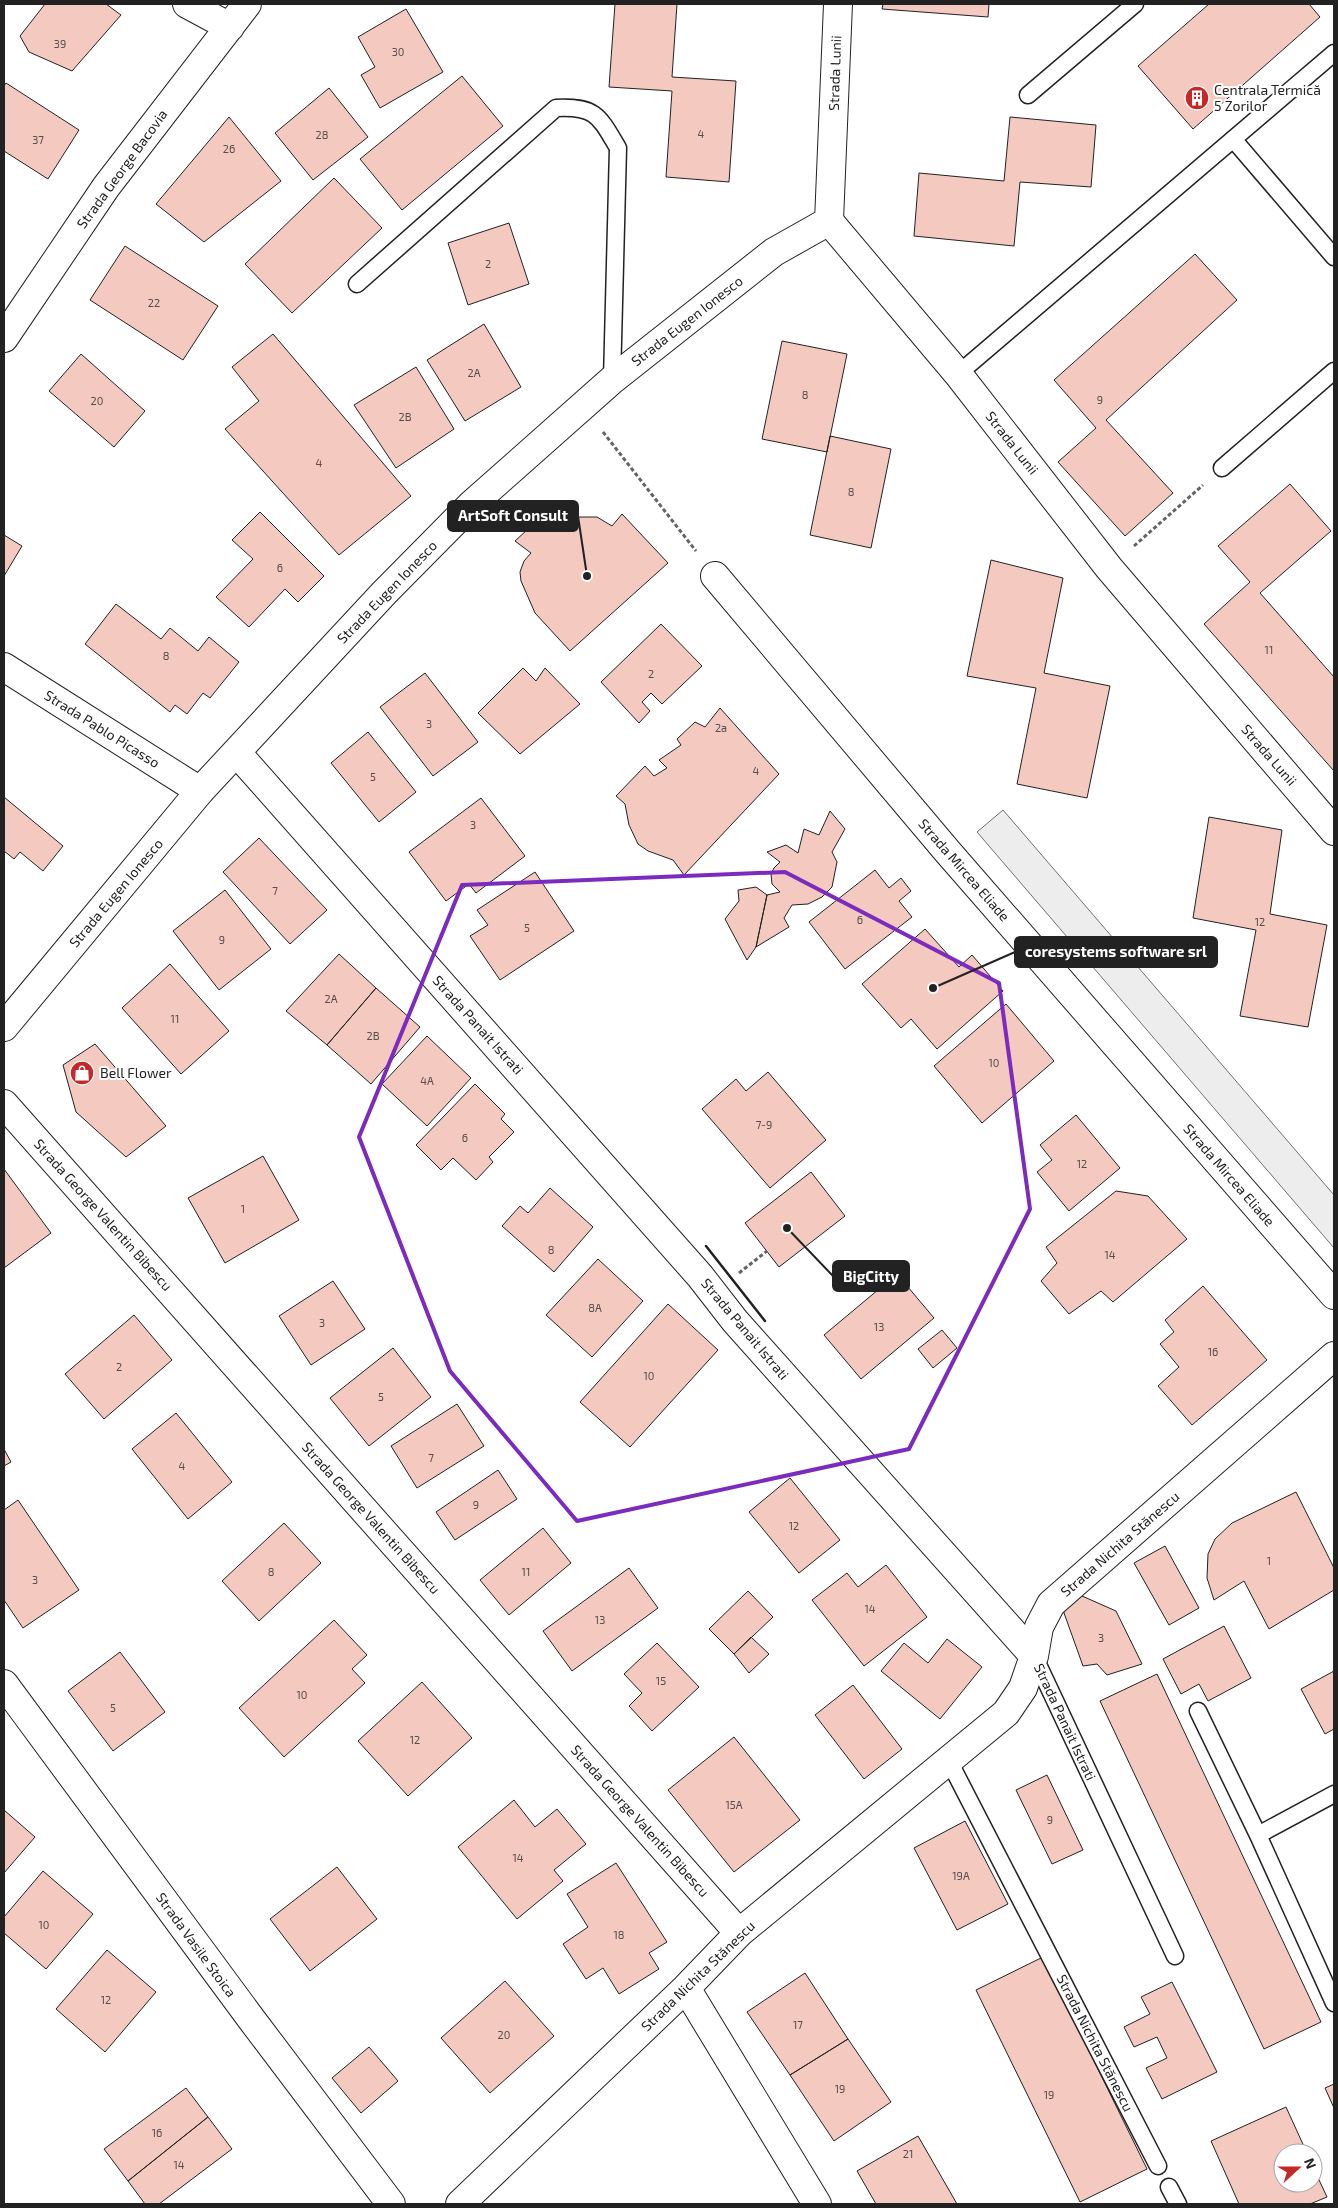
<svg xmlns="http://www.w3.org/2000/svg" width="1338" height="2208" font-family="'Exo 2',sans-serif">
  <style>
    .parking { fill: #ededed; stroke: #6f6f6f }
    .building { fill: #f3c9c0; stroke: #222 }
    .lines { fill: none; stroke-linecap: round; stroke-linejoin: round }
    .service-casing { stroke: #222; stroke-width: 19 }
    .minor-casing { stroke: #222; stroke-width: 30 }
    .tertiary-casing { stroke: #222; stroke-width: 30 }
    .path { stroke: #646464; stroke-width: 3; stroke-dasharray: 4 2.5; stroke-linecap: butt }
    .service { stroke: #fff; stroke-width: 16 }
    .minor { stroke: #fff; stroke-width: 28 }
    .tertiary { stroke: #fff; stroke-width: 28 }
    .wall { stroke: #222; stroke-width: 2.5 }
    .marked { fill: none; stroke: #7b2cbf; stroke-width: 4; stroke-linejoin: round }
    .labels { text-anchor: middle; stroke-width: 4; stroke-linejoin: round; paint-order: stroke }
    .number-label { font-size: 11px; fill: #564c4a }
    .street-label { font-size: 14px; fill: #222; stroke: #fff }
    .poi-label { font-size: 14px; fill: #222; stroke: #fff; text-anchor: start }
    .leader { fill: none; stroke: #222; stroke-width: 2 }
    .callout-dot { fill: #222; stroke: #fff; stroke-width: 2 }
    .callout { fill: #222; stroke: #222; stroke-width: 2 }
    .callout-label { font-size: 15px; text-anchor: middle; font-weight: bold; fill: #fff }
  </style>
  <rect width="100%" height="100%" fill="#fff"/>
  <path class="parking" d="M1003 810 1334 1195V1248L977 832Z"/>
  <path class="building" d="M45 4H106L121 15 72 71 29 52 20 36Z
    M615 4H677L672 77 736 81 729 182 666 177 672 91 609 87Z
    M883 4H989L988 17 882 9Z
    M1209 4H1309L1320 17 1193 129 1138 66Z
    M406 9 443 72 380 108 361 75 375 67 358 37Z
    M462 76 503 126 402 210 360 159Z
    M6 83 79 130 48 179 4 151V86Z
    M329 88 368 137 313 180 275 133Z
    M229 117 281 181 204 242 156 204Z
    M1010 117 1096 125 1091 187 1020 182 1014 246 914 236 919 173 1004 181Z
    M334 178 382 228 292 313 245 264Z
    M509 223 529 284 468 305 448 243Z
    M125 246 218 306 183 360 90 300Z
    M1195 254 1237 300 1106 420 1173 493 1125 536 1058 462 1096 428 1054 380Z
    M484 324 521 387 465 421 427 360Z
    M273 334 411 496 339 555 225 429 259 401 232 367Z
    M782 341 847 354 827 452 762 439Z
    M81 354 145 411 114 447 49 391Z
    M416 367 454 429 396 468 354 405Z
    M830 436 891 449 871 548 810 535Z
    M1290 484 1331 531 1260 593 1334 677V771L1204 624 1250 582 1218 546Z
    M553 506 567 523 575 517H597L612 526 622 514 668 563 570 651 535 613 521 581 520 572 524 561 531 553 515 541Z
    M260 512 324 576 298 602 285 589 249 627 216 597 253 559 232 540Z
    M4 535 22 546 4 576Z
    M991 560 1063 578 1044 673 1110 686 1087 798 1017 784 1036 688 967 676Z
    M116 604 161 639 170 628 198 651 209 637 239 662 210 698 203 693 187 714 175 705 170 712 85 644Z
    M661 624 702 666 662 704 651 693 642 702 650 711 639 723 601 682Z
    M523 668 536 681 545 668 580 704 520 754 478 713Z
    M425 673 478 742 433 776 380 707Z
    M720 708 779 774 684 875 673 860 648 851 638 844 629 825 625 804 616 796 645 766 654 776 667 768 659 760 681 745 677 739 695 722 705 727Z
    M368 732 416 792 379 822 331 763Z
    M4 797 63 846 43 871 20 852 14 859 4 851Z
    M481 798 525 856 476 893 469 884 446 901 409 852Z
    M830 811 845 829 832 852 837 862 832 887 822 897 808 904 792 905 784 918 789 927 756 947 767 895 780 892 772 884 771 874 774 868 780 862 767 852 786 845 798 853 804 829 819 835Z
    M1209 817 1282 830 1270 914 1327 925 1308 1027 1240 1016 1256 930 1193 918Z
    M259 838 327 910 290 944 223 872Z
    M875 870 889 888 901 878 911 891 899 901 912 917 845 969 809 922Z
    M535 872 574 931 500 980 470 936 488 925 477 910Z
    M756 887 767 895 756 947 747 960 725 919 739 901 738 890Z
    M225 890 271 949 219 990 173 931Z
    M925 929 959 967 972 955 1003 991 937 1049 911 1019 901 1028 862 984Z
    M339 954 376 988 327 1045 286 1011Z
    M170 964 229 1031 181 1074 122 1008Z
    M376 988 420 1027 371 1084 327 1045Z
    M1006 1004 1054 1061 982 1123 934 1066Z
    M427 1036 471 1078 427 1126 382 1084Z
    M95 1044 166 1126 126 1157 76 1112 63 1065Z
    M768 1072 826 1140 770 1188 702 1109 736 1079 746 1091Z
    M475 1084 505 1114 501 1119 514 1132 489 1157 493 1162 476 1180 453 1158 441 1170 416 1145Z
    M1076 1115 1120 1168 1069 1211 1037 1172 1052 1160 1040 1145Z
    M263 1156 299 1220 225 1263 188 1198Z
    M4 1169 51 1233 4 1268Z
    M811 1172 845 1216 779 1267 745 1223Z
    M550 1188 593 1227 554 1272 502 1226 520 1206 528 1213Z
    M1116 1191 1148 1196 1187 1239 1113 1302 1101 1291 1069 1314 1041 1281 1057 1263 1046 1247Z
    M598 1259 643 1301 592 1357 546 1315Z
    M897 1274 934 1318 861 1379 824 1335Z
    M333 1281 365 1329 311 1365 279 1316Z
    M1203 1286 1267 1360 1192 1425 1158 1386 1179 1367 1160 1344 1174 1332 1165 1320Z
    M668 1304 718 1350 630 1447 580 1402Z
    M134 1315 172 1360 104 1419 65 1374Z
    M942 1330 957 1348 933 1368 918 1349Z
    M393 1348 431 1397 369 1446 330 1398Z
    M457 1404 484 1446 417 1488 391 1446Z
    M176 1413 232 1482 188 1519 132 1449Z
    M4 1449 11 1462 4 1466Z
    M498 1470 517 1499 455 1540 436 1512Z
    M790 1478 840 1540 799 1573 749 1512Z
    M1296 1492 1334 1568V1590L1269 1629 1244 1581 1214 1600 1207 1578 1208 1554 1215 1539 1232 1523Z
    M18 1500 79 1590 23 1628 4 1600V1510Z
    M284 1523 321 1563 259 1621 222 1581Z
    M543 1528 571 1563 509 1615 480 1580Z
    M1165 1546 1199 1608 1169 1625 1134 1563Z
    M886 1565 927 1617 864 1666 812 1600 847 1573 858 1587Z
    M629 1568 658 1608 572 1671 543 1631Z
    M748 1591 773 1617 734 1654 709 1629Z
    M1073 1592 1116 1611 1142 1664 1107 1675 1097 1664 1083 1666 1064 1613V1599Z
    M334 1620 367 1655 352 1669 365 1683 284 1757 239 1708Z
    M1224 1626 1251 1678 1208 1701 1199 1684 1181 1694 1163 1659Z
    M751 1637 769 1654 749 1673 734 1654Z
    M947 1639 982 1667 940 1719 881 1671 904 1643 928 1663Z
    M657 1643 699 1687 652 1731 629 1706 642 1693 624 1674Z
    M120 1652 165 1712 113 1751 68 1691Z
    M1334 1671V1729L1325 1734 1301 1689Z
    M1157 1674 1321 2022 1264 2049 1100 1701Z
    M422 1682 472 1738 408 1796 358 1741Z
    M853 1685 902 1749 864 1779 815 1715Z
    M734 1737 800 1820 734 1872 668 1790Z
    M1047 1775 1083 1850 1052 1864 1016 1790Z
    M514 1800 535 1827 557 1809 586 1844 554 1870 563 1881 517 1919 458 1847Z
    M4 1810 35 1837 4 1873Z
    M965 1821 1008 1904 957 1930 914 1848Z
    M616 1863 667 1942 649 1953 659 1969 619 1994 603 1968 586 1979 563 1944 588 1927 567 1894Z
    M337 1867 377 1919 310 1971 270 1919Z
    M43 1871 93 1914 46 1969 4 1933V1917Z
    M107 1950 156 1992 105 2052 56 2009Z
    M1043 1957 1147 2169 1080 2202 976 1990Z
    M805 1973 848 2039 790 2075 747 2012Z
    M505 1981 554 2036 490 2093 441 2038Z
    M1172 1982 1217 2072 1162 2099 1146 2068 1167 2058 1157 2037 1134 2047 1124 2027 1150 2014 1141 1997Z
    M848 2039 891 2102 834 2141 790 2075Z
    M369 2047 398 2081 361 2113 332 2078Z
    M1334 2084V2108L1325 2088Z
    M186 2088 208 2117 128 2181 104 2149Z
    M1286 2107 1307 2153H1283V2183H1313V2167L1327 2197 1310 2204H1239L1211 2141Z
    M208 2117 232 2149 159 2204H145L128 2181Z
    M918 2136 957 2204H876L857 2171Z"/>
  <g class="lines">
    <g class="service-casing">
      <path id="service" d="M1028 95 1135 4
        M1233 139 1334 257
        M357 284 556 108C596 106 599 116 618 148L612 380
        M958 374 1334 53
        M1222 468 1334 371
        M1034 1656 1175 1956
        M1198 1711 1258 1835 1334 2003
        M949 1761 1158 2166
        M1258 1835 1334 1794
        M1169 2187 1178 2204"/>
    </g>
    <g class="minor-casing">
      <path id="minor" d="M187 4 230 27
        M829 221 958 374 1109 568 1334 831
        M4 338 106 187 247 4
        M715 576 947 851 1334 1295
        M4 667 200 791
        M237 753 700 1276 735 1321 1034 1656
        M4 1104 739 1933
        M4 1684 252 2020 391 2204
        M686 1988 817 2204
        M460 2204 686 1988 739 1933 1006 1713 1023 1688 1034 1656 1039 1627 1051 1604 1334 1356"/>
    </g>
    <g class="tertiary-casing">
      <path id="tertiary" d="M4 1027 200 791 384 593 471 505 612 380 774 252 829 221 838 4"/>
    </g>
    <path class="path" d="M603 432 696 551
      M1134 546 1203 485
      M739 1273 767 1251"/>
    <use href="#service" class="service"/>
    <use href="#minor" class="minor"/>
    <use href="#tertiary" class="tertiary"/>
    <path class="wall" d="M706 1246 765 1321"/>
  </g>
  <path class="marked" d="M785 872 999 983 1030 1209 909 1449 577 1521 450 1371 359 1137 462 885Z"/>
  <defs>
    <g id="building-disc" transform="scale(1.25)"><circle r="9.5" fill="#c62828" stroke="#fff"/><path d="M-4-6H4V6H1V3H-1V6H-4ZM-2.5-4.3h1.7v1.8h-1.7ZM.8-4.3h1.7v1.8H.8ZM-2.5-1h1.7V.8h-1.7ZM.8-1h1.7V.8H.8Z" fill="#fff"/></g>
    <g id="shop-disc" transform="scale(1.25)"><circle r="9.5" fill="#c62828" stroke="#fff"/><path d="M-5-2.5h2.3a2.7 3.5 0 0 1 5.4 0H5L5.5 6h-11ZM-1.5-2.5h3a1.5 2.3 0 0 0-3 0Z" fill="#fff"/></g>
  </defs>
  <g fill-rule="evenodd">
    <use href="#building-disc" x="1197" y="98"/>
    <use href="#shop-disc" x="82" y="1073"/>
  </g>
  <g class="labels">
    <g class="number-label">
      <text x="60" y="48">39</text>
      <text x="398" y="56">30</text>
      <text x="701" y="138">4</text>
      <text x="322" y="139">28</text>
      <text x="38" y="144">37</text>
      <text x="229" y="153">26</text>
      <text x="488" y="268">2</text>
      <text x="154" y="307">22</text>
      <text x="474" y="377">2A</text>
      <text x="805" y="399">8</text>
      <text x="1100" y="404">9</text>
      <text x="97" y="405">20</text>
      <text x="405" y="421">2B</text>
      <text x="319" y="467">4</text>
      <text x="851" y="496">8</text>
      <text x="280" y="572">6</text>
      <text x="1269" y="654">11</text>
      <text x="166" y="660">8</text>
      <text x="651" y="678">2</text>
      <text x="429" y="728">3</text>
      <text x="721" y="732">2a</text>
      <text x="756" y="775">4</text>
      <text x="373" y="781">5</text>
      <text x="473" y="829">3</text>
      <text x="275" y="895">7</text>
      <text x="860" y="924">6</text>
      <text x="1260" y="926">12</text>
      <text x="527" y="932">5</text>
      <text x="222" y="944">9</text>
      <text x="331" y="1003">2A</text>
      <text x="175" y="1023">11</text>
      <text x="373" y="1040">2B</text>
      <text x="994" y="1067">10</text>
      <text x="427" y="1085">4A</text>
      <text x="764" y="1129">7-9</text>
      <text x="465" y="1142">6</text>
      <text x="1082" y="1168">12</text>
      <text x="243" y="1213">1</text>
      <text x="551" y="1254">8</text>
      <text x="1110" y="1259">14</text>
      <text x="595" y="1312">8A</text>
      <text x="322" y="1327">3</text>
      <text x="879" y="1331">13</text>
      <text x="1213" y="1356">16</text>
      <text x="119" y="1371">2</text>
      <text x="649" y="1380">10</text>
      <text x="381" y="1401">5</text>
      <text x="431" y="1462">7</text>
      <text x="182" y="1470">4</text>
      <text x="476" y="1509">9</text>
      <text x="794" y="1530">12</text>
      <text x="1269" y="1565">1</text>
      <text x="271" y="1576">8</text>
      <text x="526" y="1576">11</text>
      <text x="35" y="1584">3</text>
      <text x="870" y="1613">14</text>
      <text x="600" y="1624">13</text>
      <text x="1101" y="1642">3</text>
      <text x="661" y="1685">15</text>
      <text x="302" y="1699">10</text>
      <text x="113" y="1712">5</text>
      <text x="415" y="1744">12</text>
      <text x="734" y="1809">15A</text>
      <text x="1050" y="1824">9</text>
      <text x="518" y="1862">14</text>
      <text x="961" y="1880">19A</text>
      <text x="44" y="1929">10</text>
      <text x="619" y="1939">18</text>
      <text x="106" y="2004">12</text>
      <text x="798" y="2029">17</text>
      <text x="504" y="2039">20</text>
      <text x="840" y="2093">19</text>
      <text x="1049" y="2099">19</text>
      <text x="157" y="2137">16</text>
      <text x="908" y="2158">21</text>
      <text x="179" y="2169">14</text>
    </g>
    <g class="street-label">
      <text transform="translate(835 73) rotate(-88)" y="5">Strada Lunii</text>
      <text transform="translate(122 169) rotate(-54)" y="5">Strada George Bacovia</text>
      <text transform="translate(687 321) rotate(-38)" y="5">Strada Eugen Ionesco</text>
      <text transform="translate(1012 443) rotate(52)" y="5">Strada Lunii</text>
      <text transform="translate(387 592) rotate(-46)" y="5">Strada Eugen Ionesco</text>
      <text transform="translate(102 729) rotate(32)" y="5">Strada Pablo Picasso</text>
      <text transform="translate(1269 755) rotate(49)" y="5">Strada Lunii</text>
      <text transform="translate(964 870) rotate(49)" y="5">Strada Mircea Eliade</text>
      <text transform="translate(116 893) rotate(-50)" y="5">Strada Eugen Ionesco</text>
      <text transform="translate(478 1025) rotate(48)" y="5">Strada Panait Istrati</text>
      <text transform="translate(1229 1175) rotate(49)" y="5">Strada Mircea Eliade</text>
      <text transform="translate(103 1215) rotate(48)" y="5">Strada George Valentin Bibescu</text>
      <text transform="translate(745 1329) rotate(50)" y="5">Strada Panait Istrati</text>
      <text transform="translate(371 1518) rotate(48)" y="5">Strada George Valentin Bibescu</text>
      <text transform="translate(1120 1544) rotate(-41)" y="5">Strada Nichita Stănescu</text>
      <text transform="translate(1065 1722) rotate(65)" y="5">Strada Panait Istrati</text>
      <text transform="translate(640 1821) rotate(48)" y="5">Strada George Valentin Bibescu</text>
      <text transform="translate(196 1945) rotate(54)" y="5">Strada Vasile Stoica</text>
      <text transform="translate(698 1976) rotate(-44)" y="5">Strada Nichita Stănescu</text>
      <text transform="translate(1095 2043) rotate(63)" y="5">Strada Nichita Stănescu</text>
    </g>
    <g class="poi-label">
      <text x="1214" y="95">Centrala Termică<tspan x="1214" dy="16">5 Zorilor</tspan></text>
      <text x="100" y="1078">Bell Flower</text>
    </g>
  </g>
  <path class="leader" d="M587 576L578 516M933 988L1015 952M787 1228L833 1276"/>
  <g class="callout-dot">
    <circle cx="587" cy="576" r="5"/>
    <circle cx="933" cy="988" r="5"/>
    <circle cx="787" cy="1228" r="5"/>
  </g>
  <g class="callout">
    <rect x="448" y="501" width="130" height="30" rx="5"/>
    <rect x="1015" y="937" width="202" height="30" rx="5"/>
    <rect x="833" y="1261" width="76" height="30" rx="5"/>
  </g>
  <g class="callout-label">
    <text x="513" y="521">ArtSoft Consult</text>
    <text x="1116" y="957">coresystems software srl</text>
    <text x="871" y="1282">BigCitty</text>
  </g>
  <rect width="1338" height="2208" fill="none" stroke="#222222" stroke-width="10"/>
  <g transform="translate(1298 2168) rotate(69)"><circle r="24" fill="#ffffff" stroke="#a7a7a7"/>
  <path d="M0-4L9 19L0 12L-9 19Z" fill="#c62828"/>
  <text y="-8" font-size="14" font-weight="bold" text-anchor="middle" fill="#222222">N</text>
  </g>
</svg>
